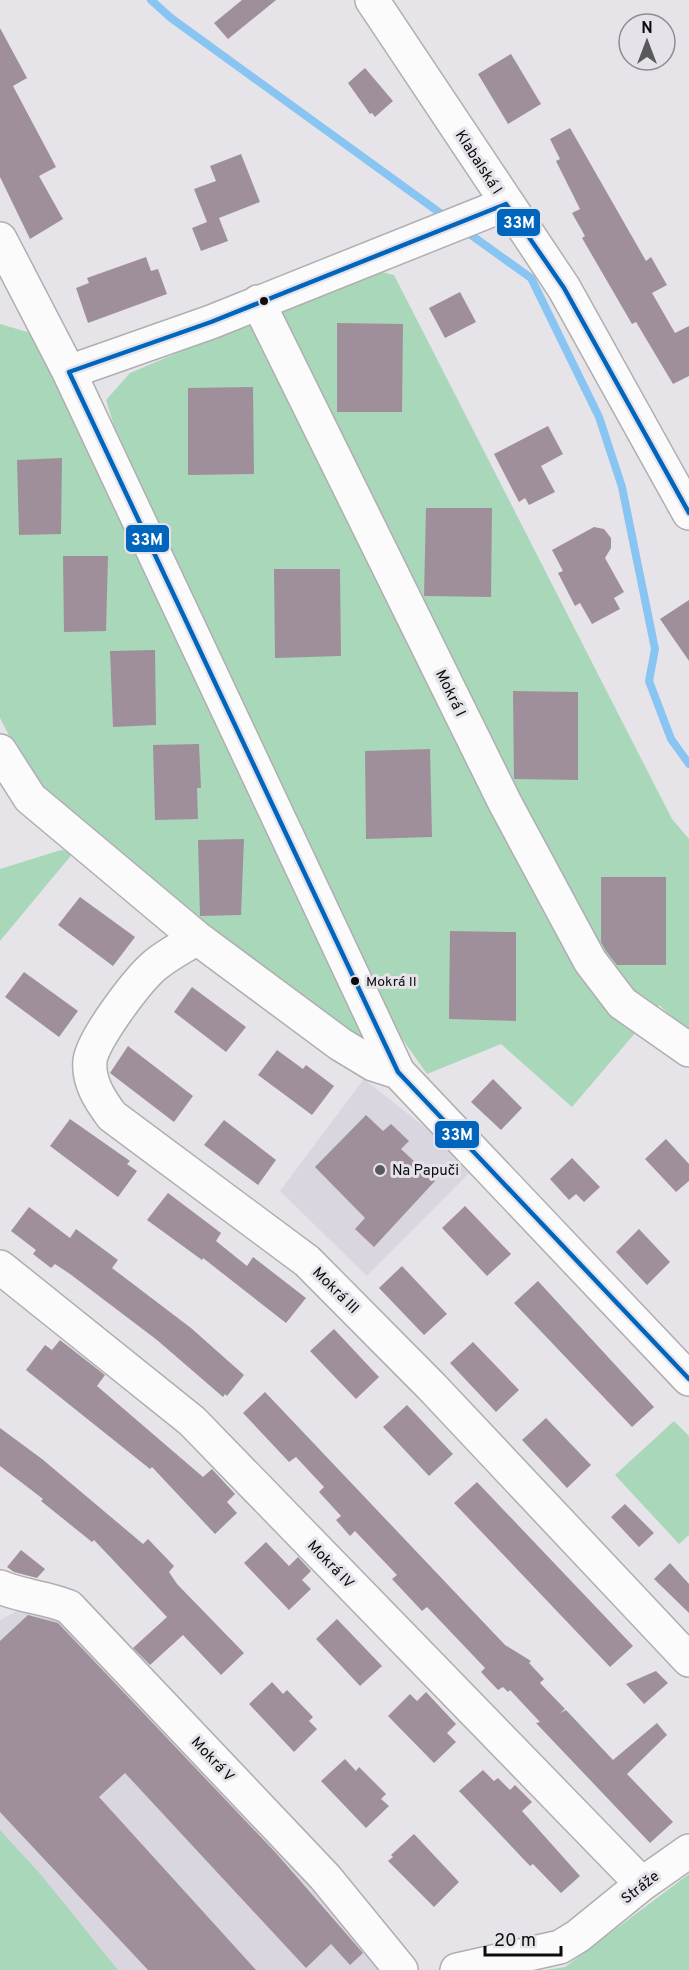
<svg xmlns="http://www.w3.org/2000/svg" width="689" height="1970" font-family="Overpass,sans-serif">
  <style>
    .built { fill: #d9d6df }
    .green { fill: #a9d7ba }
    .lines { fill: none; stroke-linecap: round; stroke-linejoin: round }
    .stream { stroke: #89c5f2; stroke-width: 8 }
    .building { fill: #9f8f9a }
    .minor-casing { stroke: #b0aeb1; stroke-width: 36 }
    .minor { stroke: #fbfbfc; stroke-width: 33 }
    .bus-1-casing { stroke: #e5e3e9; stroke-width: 9 }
    .bus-1 { stroke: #0065bd; stroke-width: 4.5 }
    .bus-dot { fill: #0d0c0e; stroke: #e5e3e9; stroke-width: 2 }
    .poi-dot { fill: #59585a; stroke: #e5e3e9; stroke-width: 2 }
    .labels { text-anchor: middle; stroke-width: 6; stroke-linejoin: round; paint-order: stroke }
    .bus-label { font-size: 14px; fill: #0d0c0e; stroke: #e5e3e9; text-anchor: start }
    .street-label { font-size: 15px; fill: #0d0c0e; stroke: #e5e3e9 }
    .poi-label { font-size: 15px; fill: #0d0c0e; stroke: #e5e3e9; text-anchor: start }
    .line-badge { stroke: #e5e3e9; stroke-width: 2 }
    .badge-label { font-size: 16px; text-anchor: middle; font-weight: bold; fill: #fff }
  </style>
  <rect width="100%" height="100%" fill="#e6e4e8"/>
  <path class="built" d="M364 1079 475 1167 367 1276 280 1191Z
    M61 1587 387 1970H117L0 1835V1620Z"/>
  <path class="green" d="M373 270 394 275 672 819 689 839V1033L659 1005 572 1107 501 1044 427 1074 396 1030 114 426 106 400 130 373Z
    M0 324 31 333 72 409 374 1047 300 1005 63 809 26 768 0 718Z
    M61 850 74 852 0 941V869Z
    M674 1421 689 1436V1535L679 1544 615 1475Z
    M0 1830 42 1876 118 1970H0Z
    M689 1874V1970H546L565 1967Z"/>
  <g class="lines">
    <path class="stream" d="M151 0 171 18 447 218
      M464 230 531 278 599 417 622 487 655 649 649 681 671 739 689 764"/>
  </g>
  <path class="building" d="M242 0H276L228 39 214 23Z
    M0 28 27 78 13 86 56 167 39 176 63 219 30 239 0 177Z
    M511 54 541 104 508 124 478 74Z
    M365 68 393 101 375 117 372 113 370 114 348 83Z
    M570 128 646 261 651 257 667 285 652 293 675 333 689 326V376L673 384 636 322 632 324 582 238 585 236 572 213 580 209 556 161 560 159 550 139Z
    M241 154 260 202 219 218 228 241 201 251 192 228 207 222 194 189 216 181 210 166Z
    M146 257 151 271 158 269 167 294 88 323 76 288 89 283 87 278Z
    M460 292 476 322 445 338 429 308Z
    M337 323 403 324 402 412H337Z
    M253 387 254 474 188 475V388Z
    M548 426 563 454 541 466 555 492 529 505 525 498 519 502 494 454Z
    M62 458 61 534 19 535 17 460Z
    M426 508H492L491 597 424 596Z
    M594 527 604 529 611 538V548L605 558 624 592 614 598 620 609 592 624 580 603 575 606 558 573 563 571 552 550Z
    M63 556H108L106 631 64 632Z
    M274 569H340L341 656 275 658Z
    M689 600V661L660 619Z
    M155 650 156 725 113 727 110 651Z
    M513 691 578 692V780L514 779Z
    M199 744 201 788H197L198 819 155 820 153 745Z
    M430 749 432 837 366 839 365 751Z
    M244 839 241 915 200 916 198 840Z
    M601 877H666V965H617L606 951 601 942Z
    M80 897 135 937 113 966 58 925Z
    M450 931 516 932V1021L449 1019Z
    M24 972 78 1011 59 1037 5 997Z
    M192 987 246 1027 226 1052 174 1012Z
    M128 1046 193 1096 174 1122 110 1073Z
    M277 1050 303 1069 306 1065 334 1086 312 1115 258 1075Z
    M493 1079 522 1108 501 1130 471 1102Z
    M366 1115 383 1131 391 1124 409 1141 401 1149 435 1181 374 1247 355 1229 365 1218 315 1167Z
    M70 1119 130 1161 127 1164 137 1171 118 1197 50 1146Z
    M224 1120 276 1160 258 1185 204 1145Z
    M666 1139 689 1164V1181L676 1192 645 1159Z
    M572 1158 600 1187 584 1202 576 1194 569 1200 550 1179Z
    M168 1193 221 1233 216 1241 247 1266 253 1257 306 1298 286 1323 203 1258 202 1260 147 1220Z
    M465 1206 511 1254 487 1276 442 1228Z
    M29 1207 70 1238 76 1229 118 1260 112 1268 191 1328 244 1375 227 1396 225 1394 223 1397 157 1340 70 1274 55 1264 51 1268 33 1254 36 1250 11 1231Z
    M639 1229 670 1262 647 1285 616 1252Z
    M402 1266 447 1314 424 1335 379 1288Z
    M538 1281 654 1407 632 1427 514 1303Z
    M334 1329 379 1377 356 1399 310 1351Z
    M60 1340 105 1375 97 1386 203 1477 212 1469 235 1494 227 1502 237 1513 215 1534 152 1467 150 1469 26 1370 45 1345 52 1350Z
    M473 1342 519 1390 496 1412 450 1363Z
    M265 1392 505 1645 531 1661 529 1663 544 1679 540 1683 565 1709 560 1713 566 1710 613 1760 657 1723 667 1735 627 1774 673 1822 650 1843 536 1723 540 1722 510 1690 508 1692 503 1687 498 1690 481 1672 485 1668 427 1607 422 1611 392 1579 397 1575 355 1531 350 1536 336 1520 341 1516 319 1492 324 1487 296 1457 289 1462 243 1413Z
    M407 1405 453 1454 429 1476 383 1427Z
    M546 1418 591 1465 567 1488 522 1440Z
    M0 1428 42 1459 143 1544 148 1539 174 1566 169 1572 177 1584 244 1653 221 1675 183 1635 150 1665 133 1648 167 1617 94 1540 92 1542 41 1501 43 1499 0 1466Z
    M477 1482 633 1646 610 1667 454 1503Z
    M625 1504 654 1533 639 1547 611 1517Z
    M266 1542 289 1566 298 1557 311 1571 302 1580 311 1589 289 1610 244 1563Z
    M21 1550 45 1569 37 1578 14 1572 7 1567Z
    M670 1563 689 1584V1613L654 1579Z
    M28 1615 58 1623 276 1853 363 1953 350 1965 331 1944 306 1968 125 1773 99 1797 256 1970H148L0 1812V1641Z
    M337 1619 382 1666 360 1686 316 1639Z
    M656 1671 668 1683 644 1704 626 1684Z
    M272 1682 283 1694 287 1690 313 1717 309 1721 317 1729 294 1752 249 1704Z
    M426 1692 456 1724 447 1733 456 1742 434 1763 388 1716 410 1694 417 1701Z
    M345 1759 356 1771 359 1767 386 1794 381 1799 389 1806 366 1828 321 1781Z
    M483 1770 494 1781 498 1778 510 1790 515 1785 532 1802 522 1811 580 1876 561 1893 533 1864 530 1866 459 1791Z
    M414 1834 459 1882 434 1907 388 1861 393 1857 391 1855Z"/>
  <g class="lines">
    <g class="minor-casing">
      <path id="minor" d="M372 0 564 288 689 513
        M0 239 69 372 398 1072 689 1379
        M258 302 505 803 590 961 622 1003 689 1050
        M69 372 211 322 506 204
        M0 751 30 798 197 938 340 1044 373 1064 398 1072
        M197 938C183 947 167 955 154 966 137 981 92 1040 90 1061 88 1082 100 1100 112 1116L307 1261 432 1387 689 1660
        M0 1267 192 1421 642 1884
        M0 1587C23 1597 46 1597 69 1607L325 1877 401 1970
        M457 1970 560 1947 578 1936 642 1884 689 1851"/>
    </g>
    <use href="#minor" class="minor"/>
    <g class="bus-1-casing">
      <path id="bus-1" d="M689 513 564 288 506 204 211 322 69 372 398 1072 689 1379"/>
    </g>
    <use href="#bus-1" class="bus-1"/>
  </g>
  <g class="bus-dot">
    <circle cx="264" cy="301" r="5"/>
    <circle cx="355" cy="981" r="5"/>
  </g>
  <circle class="poi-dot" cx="380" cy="1170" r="6"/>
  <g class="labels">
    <g class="bus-label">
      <text x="366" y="986">Mokrá II</text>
    </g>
    <g class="street-label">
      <text transform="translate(479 162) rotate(57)" y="5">Klabalská I</text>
      <text transform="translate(451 693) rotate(64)" y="5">Mokrá I</text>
      <text transform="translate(336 1290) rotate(45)" y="5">Mokrá III</text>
      <text transform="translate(331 1564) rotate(46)" y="5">Mokrá IV</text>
      <text transform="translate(213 1759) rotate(47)" y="5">Mokrá V</text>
      <text transform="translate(640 1887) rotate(-38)" y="5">Stráže</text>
    </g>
    <g class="poi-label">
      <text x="392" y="1175">Na Papuči</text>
    </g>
  </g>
  <g class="line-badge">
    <rect x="496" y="208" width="45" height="29" rx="6" fill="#0065bd"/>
    <rect x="125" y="524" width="45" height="29" rx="6" fill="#0065bd"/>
    <rect x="434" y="1120" width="46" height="29" rx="6" fill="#0065bd"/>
  </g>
  <g class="badge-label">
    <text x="519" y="228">33M</text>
    <text x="147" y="545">33M</text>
    <text x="457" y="1140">33M</text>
  </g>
  <g transform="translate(647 42)"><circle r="28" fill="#e5e3e9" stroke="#8f8d91" stroke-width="1.5"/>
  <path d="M0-4.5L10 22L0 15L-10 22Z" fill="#59585a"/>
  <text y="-9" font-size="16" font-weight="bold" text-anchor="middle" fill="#0d0c0e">N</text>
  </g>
  <path d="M485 1946v9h76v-9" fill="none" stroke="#0d0c0e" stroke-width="3"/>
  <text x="494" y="1946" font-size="18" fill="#0d0c0e" stroke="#e5e3e9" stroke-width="4.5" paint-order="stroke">20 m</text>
</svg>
